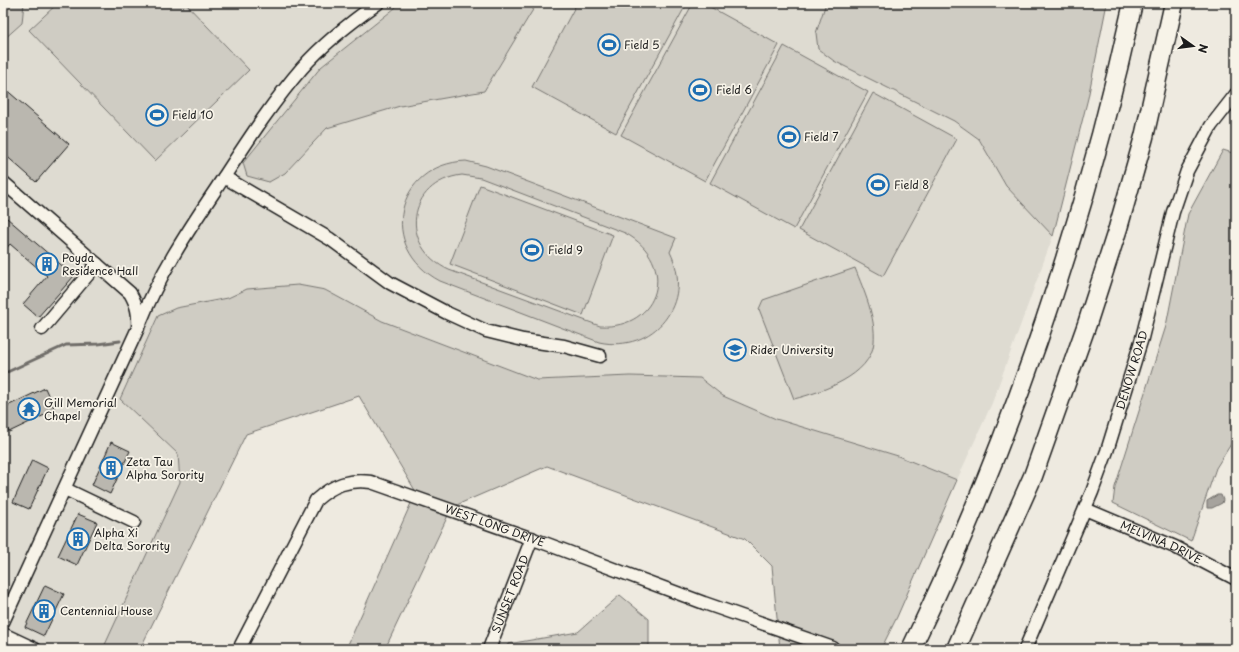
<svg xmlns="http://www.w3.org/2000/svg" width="1239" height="652" font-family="'Playpen Sans',sans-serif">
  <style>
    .built { fill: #dedbd1 }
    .green { fill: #cfccc3; stroke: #767470; fill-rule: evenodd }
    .water { fill: #a6a39d; stroke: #6f6d69 }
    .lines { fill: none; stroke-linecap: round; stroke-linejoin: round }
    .stream { stroke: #6f6d69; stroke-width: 3 }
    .building { fill: #bab7af; stroke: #1c1c1c }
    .minor-casing { stroke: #1c1c1c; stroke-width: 15 }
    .highway-casing { stroke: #1c1c1c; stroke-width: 21 }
    .minor { stroke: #f7f3e8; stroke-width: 12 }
    .highway { stroke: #f7f3e8; stroke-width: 18 }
    .labels { text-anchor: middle; stroke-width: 3.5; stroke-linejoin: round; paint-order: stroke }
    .poi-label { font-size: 11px; fill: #1c1c1c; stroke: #f7f3e8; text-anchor: start }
    .street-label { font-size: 11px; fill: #1c1c1c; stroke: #f7f3e8 }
  </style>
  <rect width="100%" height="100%" fill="#eeeae0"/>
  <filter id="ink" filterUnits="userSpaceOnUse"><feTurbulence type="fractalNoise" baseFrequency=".025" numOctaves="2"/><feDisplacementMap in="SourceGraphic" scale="8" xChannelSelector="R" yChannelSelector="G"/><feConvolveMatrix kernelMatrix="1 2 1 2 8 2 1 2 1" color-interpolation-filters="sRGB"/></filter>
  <g filter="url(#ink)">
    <path class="built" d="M24 3H398L395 8 321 67 243 163 285 173 327 128 400 106 484 91 537 3H826L816 33 834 61 954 121 979 139 1006 186 1053 236 992 403 957 480 898 456 776 419 723 396 700 378 630 376 537 380 382 321 325 290 298 285 247 289 228 298 176 308 158 316 120 398 178 454 180 482 103 649H3V40L22 23Z"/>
    <path class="green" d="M3 3H24L22 23 3 40Z
      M58 3H185L249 70 155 161 29 30Z
      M398 3H537L484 91 400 106 327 128 285 173 269 182 247 176 243 163 321 67 395 8Z
      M577 3H687L616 133 532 87Z
      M693 3H703L779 45 705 181 621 135Z
      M826 3H1107L1088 98 1053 236 1006 186 979 139 954 121 834 61 818 49 816 33Z
      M784 46 868 92 794 229 710 183Z
      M873 93 957 139 883 276 799 230Z
      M1223 150 1236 154V436L1216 468 1191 541 1113 503 1115 487 1166 326 1188 214Z
      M466 161 486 166 676 238 670 252C695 302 654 354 599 342L440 281C377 248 395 164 466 161ZM462 175 481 178 625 233C679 262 660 330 600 326L449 270C399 247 406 182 462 175Z
      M480 185 613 235 583 315 450 264Z
      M855 268C864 291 876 317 874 342 871 376 821 392 794 399L759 309 763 300Z
      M298 285 325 290 382 321 537 380 630 376 700 378 723 396 776 419 898 456 957 480 897 617 881 649H780L772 566 745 539 547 466 452 507 385 649H346L416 492 359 396 246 434 140 649H103L180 482 178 454 120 399 158 316 176 308 228 298 247 289Z
      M620 595 649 619V649H506L508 644 578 632Z"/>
    <path class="water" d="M1217 495H1221L1223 500 1222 503 1212 508H1207V501Z"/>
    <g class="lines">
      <path class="stream" d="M3 374 66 345 98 344 120 341"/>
    </g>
    <path class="building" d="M3 87 69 144 36 182 3 153Z
      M7 218 74 276 38 317 23 304 47 276 10 244 3 252V222Z
      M45 388 55 410 9 432 3 419V408Z
      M111 442 130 451 110 494 92 485Z
      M32 460 48 468 29 509 13 502Z
      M78 514 97 522 77 565 58 556Z
      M45 585 64 594 44 636 25 627Z"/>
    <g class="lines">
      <g class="minor-casing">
        <g id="minor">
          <path d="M224 177 330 239 390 283 447 313 486 331 523 340 564 346 600 356"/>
          <path d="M3 182 130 293C137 305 139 314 138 328L3 622"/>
          <path d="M140 323C159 275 187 232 216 189 243 148 270 105 302 68 324 43 351 22 378 3"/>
          <path d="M42 329 97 264"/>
          <path d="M65 489 134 522"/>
          <path id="s1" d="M1085 509 1175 547 1236 579"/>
          <path d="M3 634 35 649"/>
          <path id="s2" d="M239 649 316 500C333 485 348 479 371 482L547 544 704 603 833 648"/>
          <path id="s3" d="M489 649 532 538"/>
          <path id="s4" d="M1025 649 1092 492 1107 451 1142 338 1173 212 1187 171 1211 126 1236 94"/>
        </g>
      </g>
      <g class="highway-casing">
        <path id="highway" d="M911 649C1010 443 1084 227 1133 3
          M956 649 1033 476 1087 324 1118 228 1144 137 1174 3"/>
      </g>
      <use href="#minor" class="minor"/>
      <use href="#highway" class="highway"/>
    </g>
  </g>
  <defs>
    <g id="stadium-ring" transform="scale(1.15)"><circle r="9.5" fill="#f7f3e8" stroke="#1f6fb2" stroke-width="1.5"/><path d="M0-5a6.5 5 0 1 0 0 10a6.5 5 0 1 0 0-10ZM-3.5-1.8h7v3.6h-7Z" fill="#1f6fb2"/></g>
    <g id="building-ring" transform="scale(1.15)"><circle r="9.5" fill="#f7f3e8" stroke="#1f6fb2" stroke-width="1.5"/><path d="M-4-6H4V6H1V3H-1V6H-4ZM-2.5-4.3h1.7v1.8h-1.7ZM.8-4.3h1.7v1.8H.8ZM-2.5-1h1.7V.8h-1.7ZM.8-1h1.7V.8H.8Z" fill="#1f6fb2"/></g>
    <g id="university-ring" transform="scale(1.15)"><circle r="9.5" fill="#f7f3e8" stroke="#1f6fb2" stroke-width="1.5"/><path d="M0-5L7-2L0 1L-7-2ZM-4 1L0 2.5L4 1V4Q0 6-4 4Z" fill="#1f6fb2"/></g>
    <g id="temple-ring" transform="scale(1.15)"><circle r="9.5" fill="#f7f3e8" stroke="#1f6fb2" stroke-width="1.5"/><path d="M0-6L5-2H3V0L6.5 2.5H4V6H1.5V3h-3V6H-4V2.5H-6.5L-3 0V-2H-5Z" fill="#1f6fb2"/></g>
  </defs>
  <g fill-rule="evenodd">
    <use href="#stadium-ring" x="609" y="45"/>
    <use href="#stadium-ring" x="700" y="90"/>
    <use href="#stadium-ring" x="157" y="115"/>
    <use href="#stadium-ring" x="789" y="137"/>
    <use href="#stadium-ring" x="878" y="185"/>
    <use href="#stadium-ring" x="532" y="250"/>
    <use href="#building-ring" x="47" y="264"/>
    <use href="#university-ring" x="735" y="350"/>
    <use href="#temple-ring" x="29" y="409"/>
    <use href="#building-ring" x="111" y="468"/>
    <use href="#building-ring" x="78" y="539"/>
    <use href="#building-ring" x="44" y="611"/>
  </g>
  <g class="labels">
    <g class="poi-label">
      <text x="624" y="49">Field 5</text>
      <text x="716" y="94">Field 6</text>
      <text x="172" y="119">Field 10</text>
      <text x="804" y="141">Field 7</text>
      <text x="894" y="189">Field 8</text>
      <text x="548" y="254">Field 9</text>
      <text x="62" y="262">Poyda<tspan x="62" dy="13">Residence Hall</tspan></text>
      <text x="750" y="354">Rider University</text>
      <text x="44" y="407">Gill Memorial<tspan x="44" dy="13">Chapel</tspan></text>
      <text x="126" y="466">Zeta Tau<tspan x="126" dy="13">Alpha Sorority</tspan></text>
      <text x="94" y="537">Alpha Xi<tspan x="94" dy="13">Delta Sorority</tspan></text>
      <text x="60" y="615">Centennial House</text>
    </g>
    <g class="street-label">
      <text dy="4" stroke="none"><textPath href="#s4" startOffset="299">DENOW ROAD</textPath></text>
      <text dy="4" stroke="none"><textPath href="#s2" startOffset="359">WEST LONG DRIVE</textPath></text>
      <text dy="4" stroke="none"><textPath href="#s1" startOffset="83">MELVINA DRIVE</textPath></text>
      <text dy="4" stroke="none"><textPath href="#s3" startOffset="59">SUNSET ROAD</textPath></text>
    </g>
  </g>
  <rect width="1239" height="652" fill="none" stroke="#f7f3e8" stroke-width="16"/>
  <rect x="8" y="8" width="1223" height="636" fill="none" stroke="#1c1c1c" stroke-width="1.5" filter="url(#ink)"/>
  <g transform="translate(1193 46) rotate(104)" stroke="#f7f3e8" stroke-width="3" paint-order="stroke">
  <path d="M0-3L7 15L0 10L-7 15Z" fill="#1c1c1c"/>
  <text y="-6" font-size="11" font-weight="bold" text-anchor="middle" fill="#1c1c1c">N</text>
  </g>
</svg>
